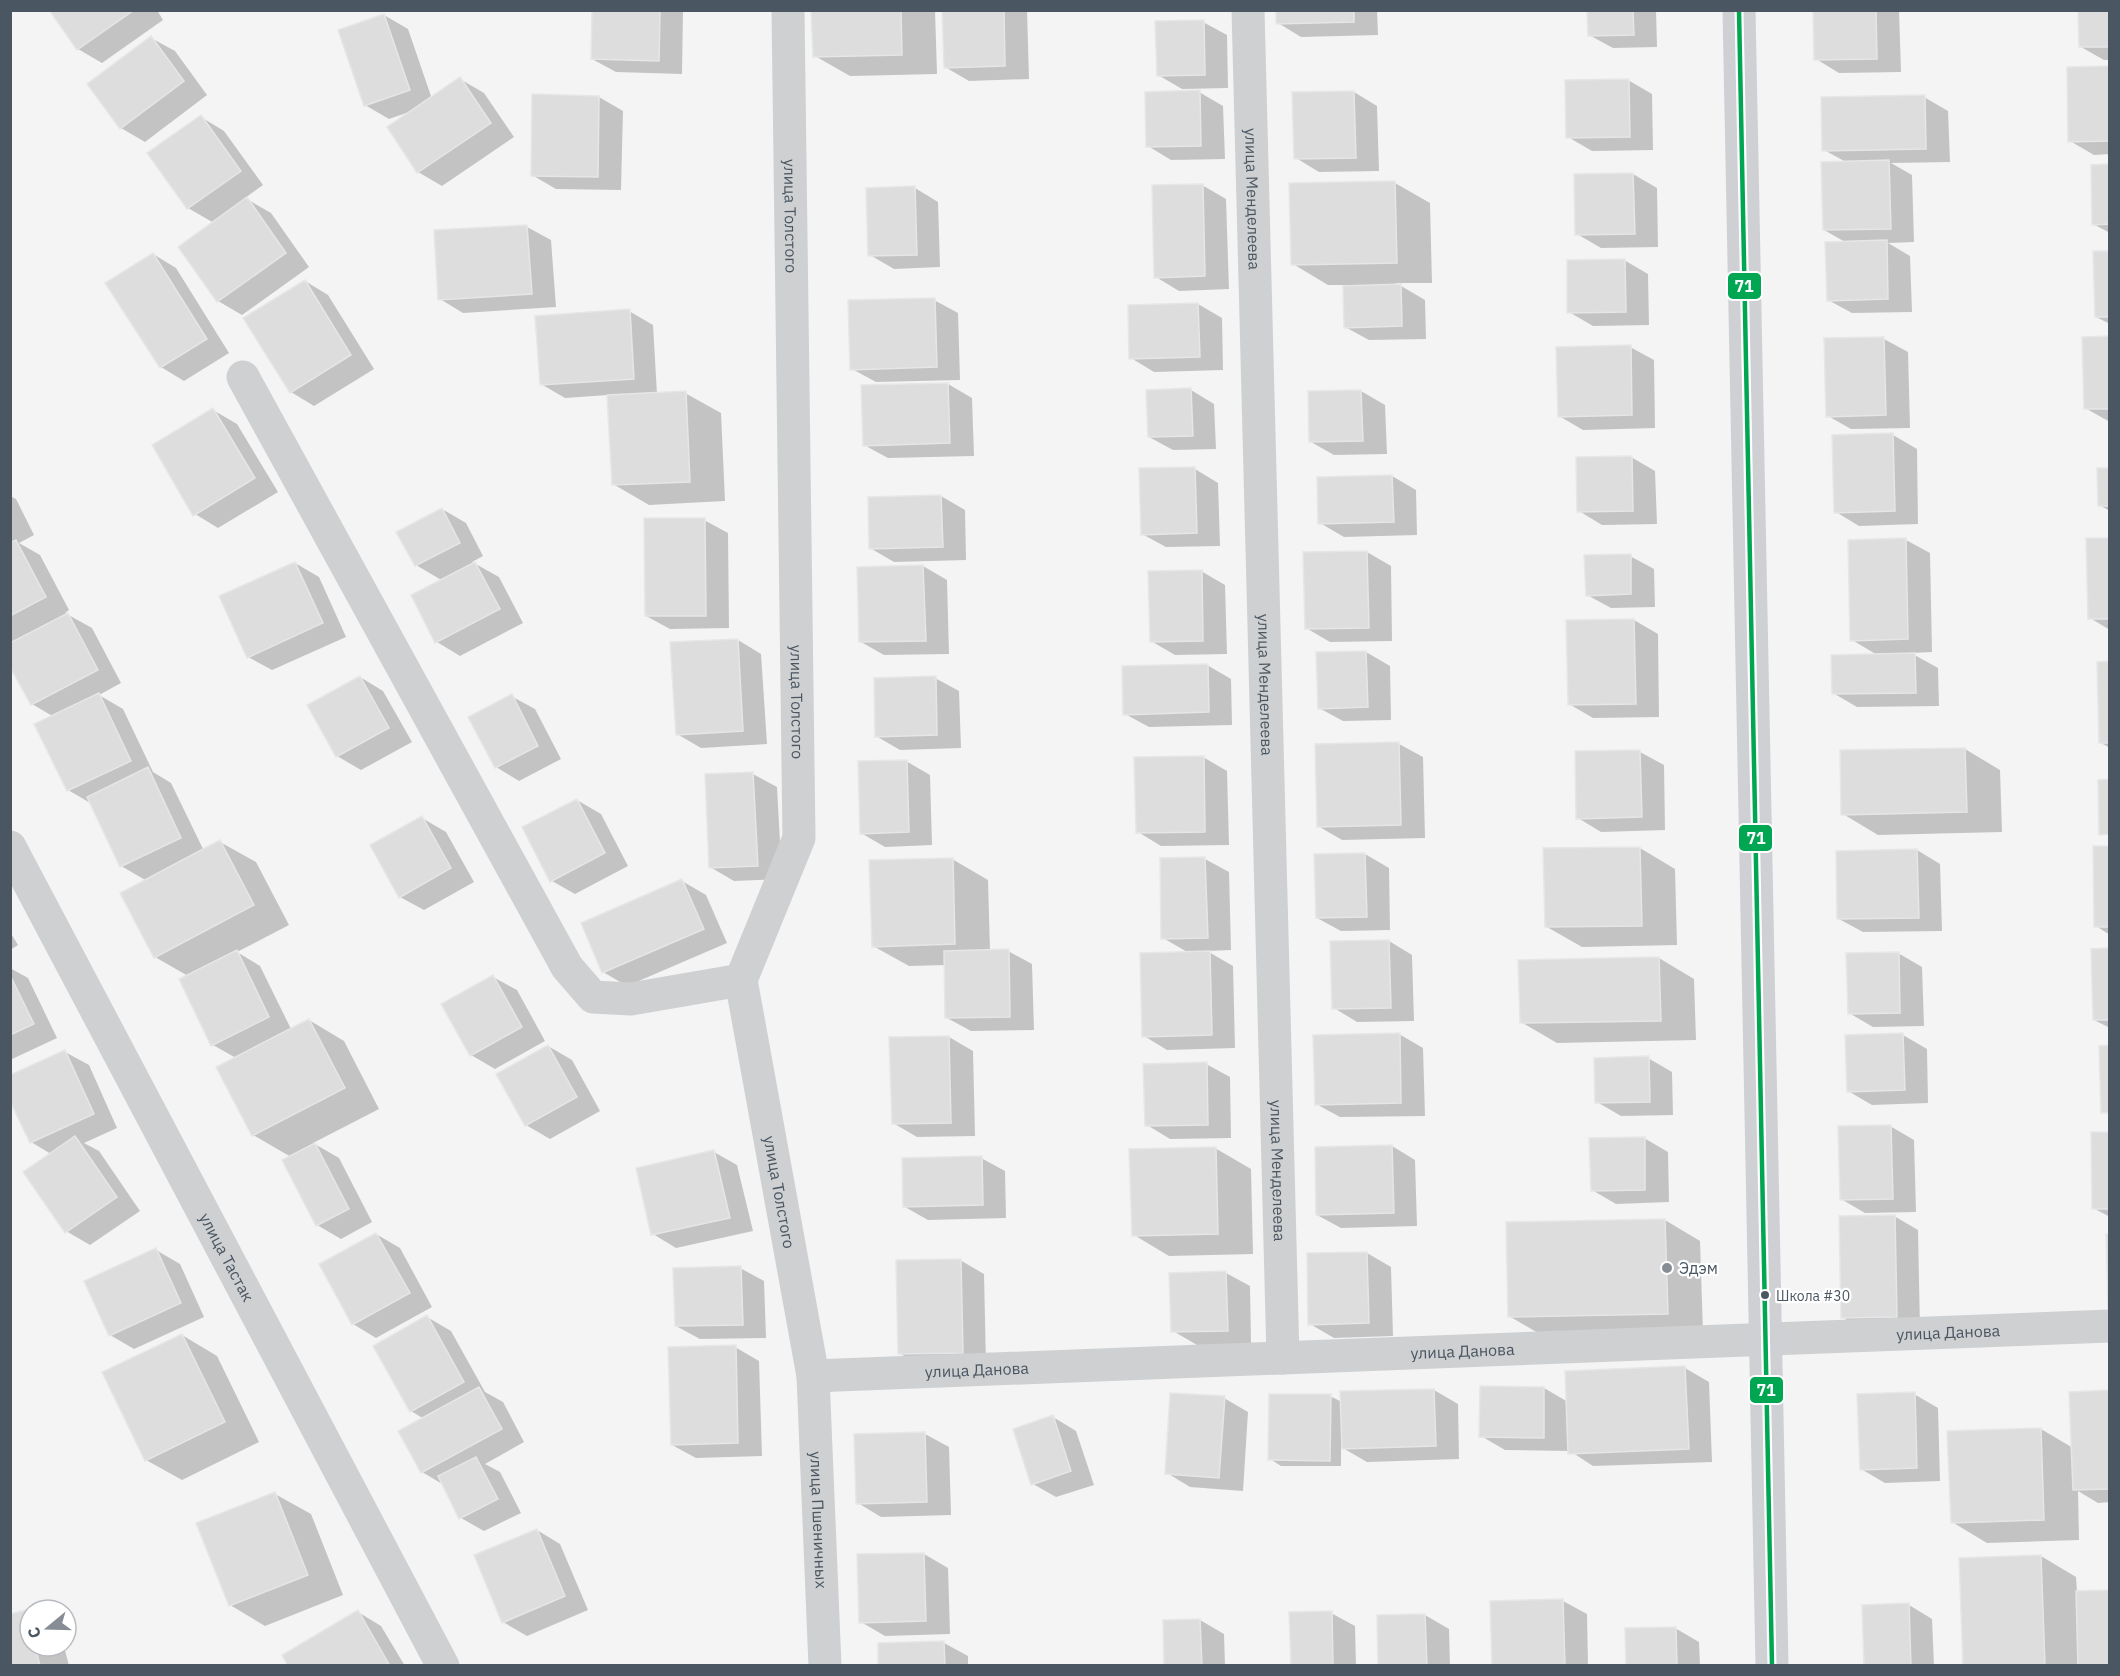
<svg xmlns="http://www.w3.org/2000/svg" width="2120" height="1676" font-family="'IBM Plex Sans',sans-serif">
  <style>
    .shadow { fill: #0003 }
    .building { fill: #ddddde; stroke: #e5e6e7; stroke-width: 1.5 }
    .lines { fill: none; stroke-linecap: round; stroke-linejoin: round }
    .street { stroke: #ced0d2; stroke-width: 33 }
    .secondary { stroke: #ced0d4; stroke-width: 33 }
    .bus-1-casing { stroke: #fff; stroke-width: 9 }
    .bus-1 { stroke: #00a651; stroke-width: 4.5 }
    .poi-dot { fill: #868d94; stroke: #fff; stroke-width: 2 }
    .bus-dot { fill: #4a5661; stroke: #fff; stroke-width: 2 }
    .labels { text-anchor: middle; stroke-width: 4.5; stroke-linejoin: round; paint-order: stroke }
    .bus-label { font-size: 14px; fill: #4a5661; stroke: #fff; text-anchor: start }
    .street-label { font-size: 16px; fill: #4a5661; stroke: #fff }
    .poi-label { font-size: 16px; fill: #4a5661; stroke: #fff; text-anchor: start }
    .line-badge { stroke: #fff; stroke-width: 2 }
    .badge-label { font-size: 16px; text-anchor: middle; font-weight: bold; fill: #fff }
  </style>
  <rect width="100%" height="100%" fill="#f4f4f4"/>
  <path class="shadow" d="M51 10H157L163 20 102 63 78 49Z
    M593 10H683L682 74 616 72 592 59Z
    M813 10H935L937 74 850 76 815 56Z
    M944 10H1027L1029 79 969 81 945 67Z
    M1277 10H1377L1378 35 1301 37 1278 23Z
    M1588 10H1656L1657 47 1613 48 1589 35Z
    M1814 10H1899L1901 72 1839 73 1816 59Z
    M2110 10V60H2104L2081 47Z
    M384 15 408 29 432 99 460 79 484 93 514 137 442 186 418 172 412 111 389 119 365 105Z
    M1203 22 1227 35 1228 88 1182 89 1158 75Z
    M151 38 175 51 207 95 145 142 121 128Z
    M2110 68V154L2094 155 2070 141Z
    M1628 80 1652 94 1653 150 1592 151 1568 137Z
    M1199 92 1223 106 1225 159 1171 160 1148 146Z
    M1354 92 1377 106 1379 171 1319 172 1296 158Z
    M599 97 623 111 621 190 556 189 532 175Z
    M1924 97 1948 111 1950 162 1891 163 1912 175 1914 242 1888 243 1910 256 1912 312 1852 313 1828 300 1847 243 1824 230 1846 162 1824 150Z
    M201 117 224 131 263 185 245 198 271 213 309 267 242 315 218 301 214 223 188 208Z
    M2110 166V233L2093 224Z
    M1633 174 1657 188 1658 247 1601 248 1577 234Z
    M1395 183 1430 203 1432 283H1396L1425 300 1426 339 1369 340 1345 327 1344 285H1328L1293 264Z
    M1202 185 1226 199 1229 289 1179 291 1156 277Z
    M915 188 938 202 940 267 894 269 870 255Z
    M527 227 551 240 556 307 463 313 440 299Z
    M2110 252V324L2096 317Z
    M153 254 176 268 229 353 184 381 161 367Z
    M1624 260 1648 274 1649 325 1593 326 1569 312Z
    M305 281 328 295 374 369 314 406 291 392Z
    M934 300 958 313 960 380 876 382 852 369Z
    M1198 304 1222 318 1223 370 1154 372 1131 358Z
    M629 311 653 325 657 394 685 393 721 413 725 501 649 505 613 484 608 395 565 398 541 384Z
    M2110 338V422L2085 408Z
    M1884 339 1908 352 1910 428 1851 429 1828 416 1826 340Z
    M1630 347 1654 360 1655 428 1583 430 1559 416Z
    M948 384 972 398 974 456 888 458 864 445Z
    M1191 390 1214 404 1216 449 1173 450 1149 437Z
    M1361 391 1385 405 1387 454 1334 455 1311 442 1310 392Z
    M213 410 237 424 278 492 218 528 195 514Z
    M1893 435 1917 449 1918 524 1859 526 1836 512Z
    M1631 457 1655 471 1657 524 1602 525 1579 511Z
    M1195 469 1218 483 1220 546 1166 547 1142 534Z
    M2110 469V511L2099 505Z
    M1392 476 1416 490 1417 535 1344 537 1320 523Z
    M10 496 16 499 34 535 19 543 40 555 69 610 65 613 92 628 121 683 99 695 123 709 153 772 171 783 204 851 220 842 256 862 289 925 237 952 260 966 291 1029 309 1020 344 1041 379 1109 313 1143 339 1158 372 1222 341 1239 317 1225 291 1157 253 1135 236 1058 213 1045 188 976 155 957 147 881 121 866 92 804 68 790 54 717 32 704 10 664Z
    M941 496 965 510 966 560 894 562 870 548 869 498Z
    M442 509 466 523 483 556 472 562 499 577 523 623 460 656 437 642 443 581 416 565 398 532Z
    M704 520 728 533 729 628 670 629 646 616Z
    M2110 539V630L2090 618Z
    M1906 540 1930 553 1932 652 1911 653 1938 668 1939 706 1857 707 1833 693 1879 656 1852 640Z
    M1367 552 1391 566 1392 641 1330 642 1306 628Z
    M1630 556 1654 569 1655 607 1611 608 1587 595Z
    M295 563 319 577 346 637 272 670 248 657Z
    M923 566 947 580 949 654 884 655 861 642Z
    M1201 571 1225 585 1227 654 1175 655 1151 641Z
    M1634 620 1658 634 1659 717 1593 718 1569 704Z
    M738 640 761 654 767 744 701 748 677 734Z
    M1366 652 1390 666 1391 720 1343 721 1319 708Z
    M2110 663V748L2101 743Z
    M1207 665 1231 679 1232 725 1149 727 1125 714Z
    M360 677 383 691 412 742 361 770 337 756Z
    M935 678 959 691 961 748 900 750 876 736Z
    M511 696 535 709 561 759 519 781 496 767Z
    M1399 744 1423 757 1425 838 1342 840 1318 826Z
    M1965 749 2000 770 2002 832 1878 835 1843 814Z
    M1640 752 1664 765 1665 830 1601 832 1578 818Z
    M1203 757 1227 771 1229 845 1161 846 1138 832Z
    M906 761 930 775 932 845 885 847 861 833Z
    M753 774 777 787 782 879 734 881 710 867Z
    M577 800 601 814 628 866 575 894 552 881Z
    M422 818 446 832 474 882 424 910 400 897Z
    M2110 847V935L2096 926Z
    M1640 848 1675 869 1677 945 1582 947 1547 927Z
    M1917 850 1940 864 1942 931 1863 932 1839 919Z
    M1365 854 1389 868 1390 930 1341 931 1317 918Z
    M952 859 988 880 990 951H1008L1032 964 1034 1030 971 1031 947 1018 946 965 909 966 873 946Z
    M1205 859 1229 872 1231 950 1207 951 1233 966 1235 1048 1167 1050 1144 1036 1189 953 1163 938Z
    M682 881 706 895 727 943 627 986 603 972Z
    M10 932 18 945 10 950Z
    M1389 941 1412 955 1414 1021 1357 1022 1334 1008Z
    M2110 950V1028L2094 1020Z
    M1898 953 1922 967 1924 1026 1873 1027 1849 1013Z
    M1659 958 1694 979 1696 1040 1557 1043 1521 1022Z
    M10 968 28 978 57 1038 10 1060Z
    M493 977 517 990 545 1041 495 1069 471 1055 443 1004Z
    M1399 1034 1423 1048 1425 1116 1340 1117 1316 1104Z
    M1903 1035 1927 1049 1928 1103 1872 1105 1848 1091Z
    M949 1037 973 1051 975 1136 917 1137 893 1123Z
    M548 1046 572 1060 600 1111 550 1139 526 1125 498 1074Z
    M65 1052 89 1065 117 1128 84 1143 99 1151 140 1211 90 1245 66 1231 51 1154 31 1142Z
    M1648 1058 1672 1072 1673 1115 1621 1116 1597 1102Z
    M1206 1064 1230 1077 1231 1138 1170 1139 1147 1125Z
    M1890 1126 1914 1140 1916 1212 1865 1213 1841 1199Z
    M2110 1133V1217L2093 1208Z
    M1644 1138 1668 1152 1669 1202 1616 1204 1592 1190Z
    M1392 1146 1415 1160 1417 1226 1341 1228 1317 1215Z
    M1215 1148 1251 1169 1253 1254 1169 1256 1134 1235Z
    M714 1152 737 1165 753 1231 676 1248 653 1234Z
    M981 1158 1005 1171 1006 1218 928 1220 905 1207Z
    M1894 1216 1918 1230 1920 1330 1866 1331 1842 1317Z
    M1665 1220 1700 1241 1703 1333 1545 1337 1509 1316Z
    M376 1234 400 1248 432 1307 376 1338 353 1324Z
    M156 1250 180 1264 204 1317 134 1349 110 1335Z
    M1367 1253 1391 1267 1393 1336 1334 1338 1310 1324 1308 1255Z
    M960 1260 984 1274 986 1365 923 1367 899 1353Z
    M740 1268 764 1281 766 1338 700 1339 676 1326Z
    M1226 1273 1250 1286 1251 1344 1197 1345 1173 1331Z
    M427 1317 451 1331 485 1392 503 1402 524 1442 485 1464 500 1472 521 1513 484 1531 461 1518 444 1485 422 1472 424 1419 411 1411 375 1346Z
    M182 1335 217 1356 259 1442 182 1480 146 1460Z
    M735 1347 759 1361 762 1456 696 1458 672 1445Z
    M1685 1368 1709 1382 1712 1462 1593 1466 1570 1451 1505 1450 1481 1436 1544 1388 1568 1402Z
    M1434 1390 1458 1404 1459 1459 1367 1462 1341 1447V1466H1281L1270 1459 1330 1396 1342 1402Z
    M2110 1392V1502L2098 1503 2078 1491 2079 1540 1987 1543 1952 1522 2041 1429 2073 1448Z
    M1914 1394 1938 1408 1940 1481 1885 1483 1861 1469Z
    M1224 1398 1248 1412 1243 1491 1190 1487 1167 1473Z
    M1053 1417 1076 1431 1094 1485 1056 1497 1033 1484Z
    M925 1434 949 1447 951 1515 881 1517 858 1503 856 1436Z
    M275 1494 311 1514 343 1595 265 1626 230 1605Z
    M537 1530 560 1544 588 1610 527 1636 503 1622Z
    M924 1554 948 1568 950 1634 885 1636 861 1622Z
    M2041 1556 2076 1577 2077 1592 2110 1666H1965Z
    M1563 1601 1587 1614 1588 1666H1493Z
    M1909 1605 1932 1619 1934 1666H1866Z
    M26 1612 30 1614V1646H64L69 1666H10Z
    M358 1612 381 1626 405 1666H290Z
    M1331 1613 1355 1626 1356 1666H1292Z
    M1425 1615 1449 1629 1450 1666H1380Z
    M1200 1620 1224 1634 1225 1666H1166Z
    M1675 1628 1699 1642 1700 1666H1628Z
    M944 1643 968 1656V1666H880Z"/>
  <path class="building" d="M49 10H134L77 50Z
    M592 10H660L659 61 591 59Z
    M811 10H901L902 55 813 57Z
    M942 10H1004L1005 66 944 68Z
    M1276 10H1354V22L1276 24Z
    M1587 10H1633L1634 35 1588 36Z
    M1813 10H1876L1877 59 1814 60Z
    M2078 10H2110V47H2079Z
    M384 14 410 90 364 106 338 30Z
    M1204 20 1205 75 1157 76 1155 21Z
    M151 36 184 81 120 129 87 84Z
    M2110 66V141L2068 142 2067 67Z
    M460 77 491 123 417 173 387 127Z
    M1629 79 1630 137 1566 138 1565 80Z
    M1200 90 1201 146 1146 147 1145 92Z
    M1354 91 1356 158 1294 159 1292 92Z
    M532 94 599 96 598 177 531 176Z
    M1925 95 1926 149 1822 151 1821 97Z
    M201 115 241 171 187 209 147 153Z
    M1889 160 1891 229 1823 230 1821 162Z
    M2110 164V224L2092 225 2091 165Z
    M1633 173 1635 234 1575 235 1574 174Z
    M1395 181 1397 263 1291 265 1289 183Z
    M1203 184 1205 276 1154 278 1152 185Z
    M915 186 917 255 868 256 866 188Z
    M247 197 286 253 217 302 178 247Z
    M527 225 532 294 438 300 434 230Z
    M1887 240 1888 299 1827 301 1825 242Z
    M2093 251H2110V317H2095Z
    M153 253 207 339 160 368 105 283Z
    M1625 259 1626 312 1567 313V260Z
    M305 280 351 355 290 393 243 318Z
    M1401 284 1402 326 1344 328 1343 286Z
    M935 298 937 367 850 370 848 300Z
    M1198 303 1200 357 1129 359 1128 305Z
    M630 309 634 379 540 385 535 316Z
    M2110 336V409H2084L2082 337Z
    M1884 337 1886 415 1826 417 1824 338Z
    M1631 345 1632 415 1558 417 1556 347Z
    M948 383 950 443 863 446 861 385Z
    M1191 388 1193 436 1148 437 1146 390Z
    M1361 390 1363 441 1309 442 1308 391Z
    M686 391 690 482 612 485 607 395Z
    M213 408 255 478 193 516 152 445Z
    M1893 433 1895 511 1834 513 1832 435Z
    M1632 456 1633 511 1577 512 1576 457Z
    M1195 467 1197 533 1141 535 1139 468Z
    M2097 468H2110V506H2098Z
    M1392 475 1394 522 1318 524 1317 477Z
    M941 495 943 547 869 549 868 497Z
    M442 508 460 543 415 566 396 532Z
    M644 518H705L706 616H645Z
    M1906 538 1908 639 1850 641 1848 540Z
    M2086 538H2110V619H2088Z
    M16 540 46 597 10 616V543Z
    M1367 551 1369 628 1305 629 1303 552Z
    M1631 554V594L1586 596 1584 555Z
    M295 562 323 623 247 658 219 596Z
    M475 562 500 609 435 643 411 595Z
    M923 565 926 641 859 642 857 567Z
    M1202 570 1203 641 1150 642 1148 571Z
    M68 613 98 670 31 705 10 667V643Z
    M1634 619 1636 704 1568 705 1566 620Z
    M738 639 743 731 676 735 670 642Z
    M1366 651 1368 707 1318 709 1316 652Z
    M1915 653 1916 693 1832 694 1831 655Z
    M2110 661V743H2099L2097 662Z
    M1208 664 1209 712 1123 715 1122 666Z
    M360 676 389 728 336 757 307 705Z
    M936 676 937 735 875 737 874 678Z
    M99 693 131 761 67 791 34 724Z
    M512 694 538 746 495 768 468 717Z
    M1399 742 1401 825 1317 827 1315 744Z
    M1965 748 1967 812 1841 815 1840 750Z
    M1640 750 1642 817 1576 819 1575 751Z
    M1204 756 1205 832 1136 833 1134 757Z
    M907 760 909 832 860 834 858 761Z
    M148 767 181 838 120 867 87 797Z
    M753 772 758 866 709 868 705 774Z
    M2110 779V834L2099 835 2098 780Z
    M577 799 605 853 550 882 522 827Z
    M422 816 451 868 399 898 370 845Z
    M220 840 254 905 154 958 120 893Z
    M2093 846H2110V927H2094Z
    M1640 847 1642 926 1545 927 1543 848Z
    M1917 849 1919 918 1837 919 1836 851Z
    M1365 853 1367 917 1316 918 1314 854Z
    M1205 857 1208 938 1161 939 1160 858Z
    M953 858 955 944 872 947 869 860Z
    M682 879 704 929 602 973 581 923Z
    M1389 940 1391 1008 1332 1009 1330 941Z
    M2110 948V1020H2093L2091 949Z
    M1009 949 1010 1017 945 1018 944 951Z
    M237 950 269 1017 211 1046 179 979Z
    M1210 951 1212 1035 1142 1037 1140 953Z
    M1899 952 1900 1013 1848 1014 1846 953Z
    M1659 957 1661 1021 1520 1023 1518 960Z
    M10 975 34 1024 10 1035Z
    M493 975 522 1027 470 1056 441 1004Z
    M309 1019 345 1088 252 1136 216 1067Z
    M1400 1033 1401 1103 1315 1105 1313 1035Z
    M1903 1033 1905 1090 1847 1092 1845 1035Z
    M949 1036 951 1123 892 1124 889 1037Z
    M548 1045 577 1097 525 1126 496 1074Z
    M2110 1045V1113H2101L2099 1046Z
    M65 1050 94 1114 30 1143 10 1101V1075Z
    M1649 1056 1650 1102 1595 1103 1594 1058Z
    M1207 1062 1208 1125 1145 1126 1143 1064Z
    M1891 1125 1893 1199 1840 1200 1838 1126Z
    M2091 1132H2110V1209H2092Z
    M75 1136 117 1197 65 1233 23 1172Z
    M1645 1137V1190L1591 1191 1589 1138Z
    M315 1143 349 1209 316 1226 282 1160Z
    M1392 1145 1394 1213 1316 1215 1315 1147Z
    M1216 1147 1218 1234 1132 1236 1129 1149Z
    M714 1150 730 1218 651 1235 636 1168Z
    M982 1156 983 1205 903 1207 902 1158Z
    M1895 1215 1897 1317 1841 1318 1839 1216Z
    M1665 1219 1668 1314 1508 1317 1506 1222Z
    M376 1233 410 1293 352 1325 319 1264Z
    M2106 1234H2110V1309H2108Z
    M156 1248 181 1303 109 1336 84 1281Z
    M1367 1252 1369 1323 1308 1325 1307 1253Z
    M961 1259 963 1353 898 1354 896 1260Z
    M741 1266 743 1325 675 1326 673 1268Z
    M1226 1271 1228 1331 1171 1332 1169 1273Z
    M427 1315 464 1382 410 1412 373 1346Z
    M182 1334 225 1422 145 1461 102 1372Z
    M736 1345 738 1443 671 1445 668 1347Z
    M1685 1366 1689 1449 1568 1454 1565 1371Z
    M1480 1386 1544 1387V1438L1479 1437Z
    M479 1387 502 1429 421 1473 398 1431Z
    M1434 1389 1436 1446 1342 1449 1340 1391Z
    M2110 1390V1489L2073 1490 2069 1392Z
    M1915 1392 1917 1468 1860 1470 1857 1394Z
    M1170 1393 1225 1396 1219 1478 1165 1474Z
    M1269 1394H1331L1330 1461 1268 1460Z
    M1053 1415 1071 1471 1031 1485 1013 1429Z
    M2041 1428 2044 1520 1951 1523 1947 1431Z
    M925 1432 927 1502 856 1504 854 1434Z
    M476 1457 498 1499 459 1519 438 1476Z
    M275 1492 308 1575 229 1606 196 1523Z
    M537 1529 565 1596 502 1623 474 1555Z
    M924 1553 926 1621 859 1623 857 1554Z
    M2041 1555 2045 1666H1963L1959 1558Z
    M2110 1590V1666H2078L2076 1591Z
    M1563 1599 1565 1666H1492L1490 1601Z
    M1909 1603 1911 1666H1864L1862 1605Z
    M26 1610 30 1627V1646H35L40 1666H10V1614Z
    M358 1610 390 1666H288L282 1655Z
    M1332 1611 1333 1666H1291L1289 1612Z
    M1425 1614 1427 1666H1378L1377 1615Z
    M1200 1619 1202 1666H1164L1163 1620Z
    M1676 1627 1677 1666H1626L1625 1628Z
    M944 1641 945 1666H878V1643Z"/>
  <g class="lines">
    <g class="street">
      <path id="s1" d="M788 10 799 838 741 980 813 1376 825 1666"/>
      <path id="s2" d="M1248 10 1283 1358"/>
      <path d="M243 377 567 967 593 997 631 999 741 980"/>
      <path id="s3" d="M10 847 443 1666"/>
      <path id="s4" d="M813 1376 2110 1326"/>
    </g>
    <path class="secondary" d="M1739 10 1772 1666"/>
    <g class="bus-1-casing">
      <path id="bus-1" d="M1739 10 1772 1666"/>
    </g>
    <use href="#bus-1" class="bus-1"/>
  </g>
  <circle class="poi-dot" cx="1667" cy="1268" r="6"/>
  <circle class="bus-dot" cx="1765" cy="1295" r="5"/>
  <g class="labels">
    <g class="bus-label">
      <text x="1776" y="1301">Школа #30</text>
    </g>
    <g class="street-label">
      <text dy="6" stroke="none"><textPath href="#s2" startOffset="189">улица Менделеева</textPath></text>
      <text dy="6" stroke="none"><textPath href="#s1" startOffset="206">улица Толстого</textPath></text>
      <text dy="6" stroke="none"><textPath href="#s2" startOffset="675">улица Менделеева</textPath></text>
      <text dy="6" stroke="none"><textPath href="#s1" startOffset="692">улица Толстого</textPath></text>
      <text dy="6" stroke="none"><textPath href="#s2" startOffset="1161">улица Менделеева</textPath></text>
      <text dy="6" stroke="none"><textPath href="#s1" startOffset="1197">улица Толстого</textPath></text>
      <text dy="6" stroke="none"><textPath href="#s3" startOffset="464">улица Тастак</textPath></text>
      <text dy="6" stroke="none"><textPath href="#s4" startOffset="1136">улица Данова</textPath></text>
      <text dy="6" stroke="none"><textPath href="#s4" startOffset="650">улица Данова</textPath></text>
      <text dy="6" stroke="none"><textPath href="#s4" startOffset="164">улица Данова</textPath></text>
      <text dy="6" stroke="none"><textPath href="#s1" startOffset="1528">улица Пшеничных</textPath></text>
    </g>
    <g class="poi-label">
      <text x="1679" y="1274">Эдэм</text>
    </g>
  </g>
  <g class="line-badge">
    <rect x="1727" y="272" width="35" height="28" rx="6" fill="#00a651"/>
    <rect x="1738" y="824" width="35" height="28" rx="6" fill="#00a651"/>
    <rect x="1749" y="1376" width="35" height="28" rx="6" fill="#00a651"/>
  </g>
  <g class="badge-label">
    <text x="1744" y="292">71</text>
    <text x="1756" y="844">71</text>
    <text x="1766" y="1396">71</text>
  </g>
  <rect width="2120" height="1676" fill="none" stroke="#4a5661" stroke-width="24"/>
  <g transform="translate(48 1628) rotate(251)"><circle r="28" fill="#ffffff" stroke="#b7bbc0" stroke-width="1.5"/>
  <path d="M0-4.5L10 22L0 15L-10 22Z" fill="#868d94"/>
  <text y="-9" font-size="16" font-weight="bold" text-anchor="middle" fill="#4a5661">С</text>
  </g>
</svg>
